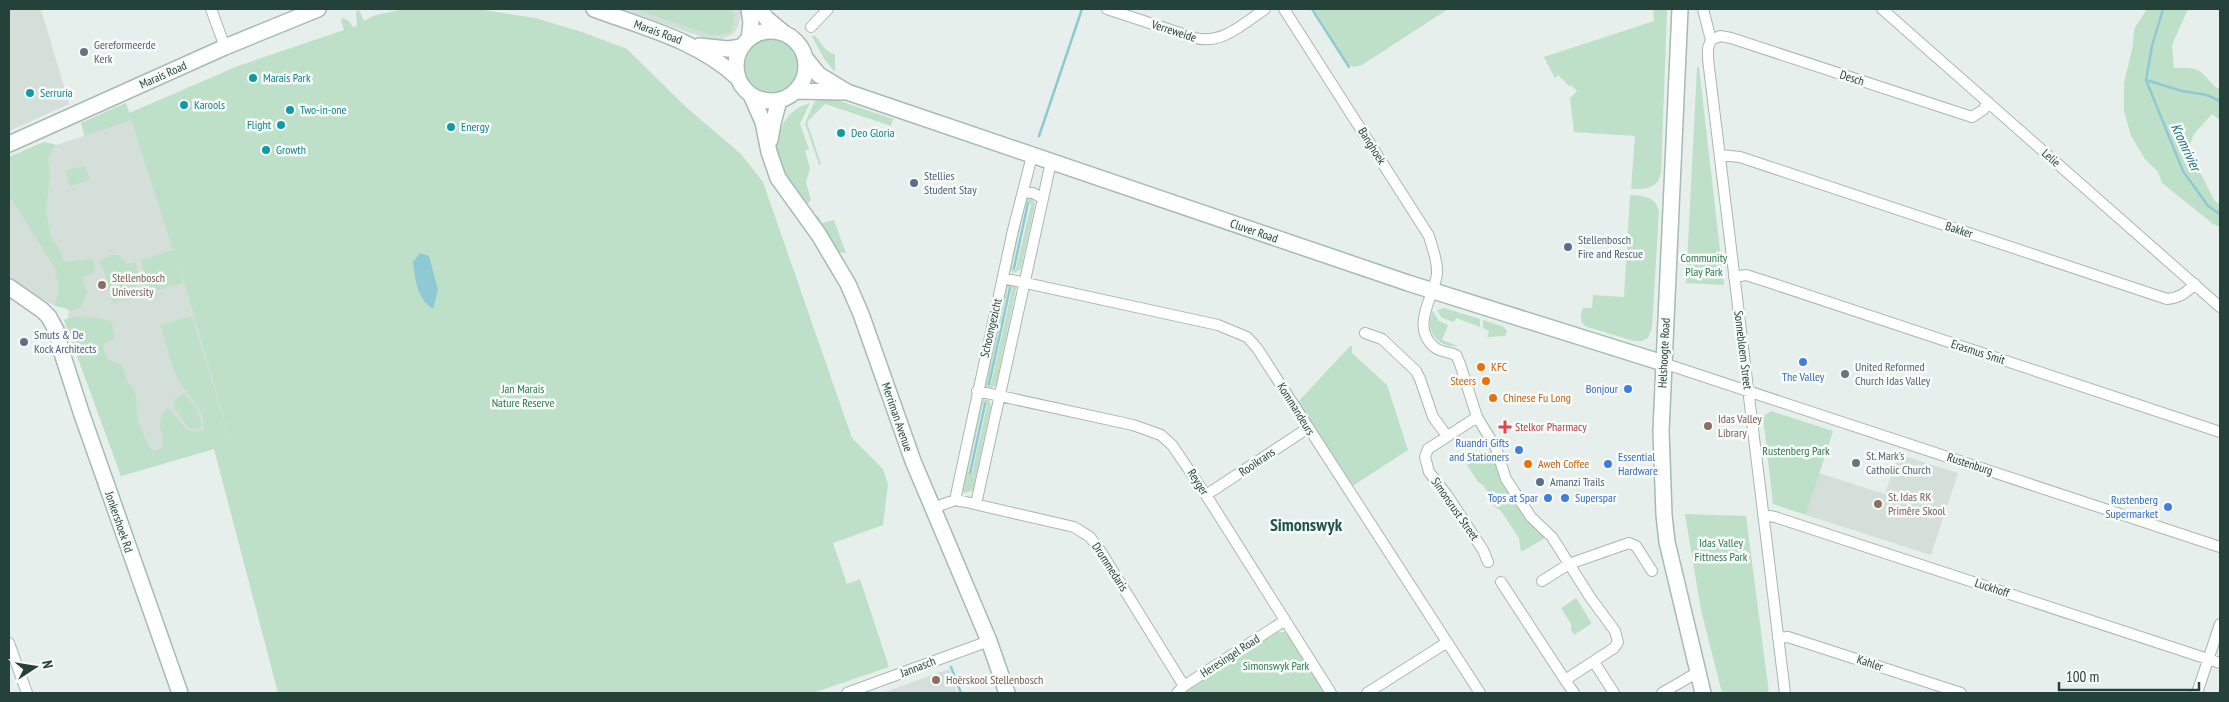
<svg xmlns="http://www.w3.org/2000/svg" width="2229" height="702" font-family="'PT Sans Narrow',sans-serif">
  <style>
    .built { fill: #d4dfda }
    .green { fill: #bfe0c8; fill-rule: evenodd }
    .water { fill: #8ec9d4 }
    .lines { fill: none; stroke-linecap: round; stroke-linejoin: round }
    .stream { stroke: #8ec9d4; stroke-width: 2.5 }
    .street-casing { stroke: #a8b8b2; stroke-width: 12 }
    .secondary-casing { stroke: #a4bbb3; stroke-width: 18 }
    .street { stroke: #fff; stroke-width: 10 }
    .secondary { stroke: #fff; stroke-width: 15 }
    .worship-dot { fill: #6b7280; stroke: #f7fbf9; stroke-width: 2 }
    .culture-dot { fill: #0f9aa8; stroke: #f7fbf9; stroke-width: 2 }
    .service-dot { fill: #5c6f8a; stroke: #f7fbf9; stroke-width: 2 }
    .education-dot { fill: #8d6e63; stroke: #f7fbf9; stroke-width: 2 }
    .shop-dot { fill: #3f7fe0; stroke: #f7fbf9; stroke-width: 2 }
    .food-dot { fill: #e8710a; stroke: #f7fbf9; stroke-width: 2 }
    .health-dot { fill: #e0444e; stroke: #f7fbf9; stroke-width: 2 }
    .labels { text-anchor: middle; stroke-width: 5; stroke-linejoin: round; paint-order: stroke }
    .street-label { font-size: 12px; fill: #24423a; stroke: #f7fbf9 }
    .worship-label { font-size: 12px; fill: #5b616d; stroke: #f7fbf9; text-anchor: start }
    .culture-label { font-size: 12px; fill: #0d838f; stroke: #f7fbf9; text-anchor: start }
    .service-label { font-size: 12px; fill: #4e5e75; stroke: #f7fbf9; text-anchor: start }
    .park-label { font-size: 12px; fill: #2d7a4b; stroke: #f7fbf9 }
    .education-label { font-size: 12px; fill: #785e54; stroke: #f7fbf9; text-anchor: start }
    .food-label { font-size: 12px; fill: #c56008; stroke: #f7fbf9; text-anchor: start }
    .shop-label { font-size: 12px; fill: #366cbe; stroke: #f7fbf9; text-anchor: end }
    .health-label { font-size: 12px; fill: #be3a42; stroke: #f7fbf9; text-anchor: start }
    .water-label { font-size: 14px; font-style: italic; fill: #1c6f80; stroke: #f7fbf9 }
    .district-label { font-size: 18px; font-weight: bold; fill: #1f5548; stroke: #f7fbf9 }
  </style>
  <rect width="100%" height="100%" fill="#e6efeb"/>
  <path class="built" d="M9 9H41L69 104 9 131Z
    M620 9H742V11L738 27 733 34 719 40 702 37Z
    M126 103 180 268 231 444 121 476 64 320 68 318 69 311 65 308 53 305 9 279V157L44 142 56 145 84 136 81 123Z
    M1898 454 1958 473 1931 555 1806 515 1819 473 1885 494Z
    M949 669 957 693H882L888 691Z"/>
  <path class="green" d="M403 9H479L535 18 582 32 627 49 687 108 741 154 763 182 852 438 883 469 888 484 883 525 833 543 847 584 860 579 889 667 813 693H278L214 449 121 476 64 320C79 314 96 316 112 322L114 339 105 344 103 347C106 359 110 362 122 364L128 383C140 390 135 408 138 420 141 430 146 440 150 449L155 451 162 448C167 431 151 426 168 408L187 430 195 432 204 429C205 410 190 398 181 384 171 370 167 343 160 325L192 316 231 444 179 265 183 283 141 295 143 270 141 260 173 250 131 120 85 136 81 123 126 103 129 113 238 66 344 30 341 20 343 18 349 21 353 27 357 26 356 12 359 10 364 21 373 16Z
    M634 9H732L735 17 731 32 713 36Z
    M1314 9H1448L1362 65 1354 67 1349 65Z
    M1653 9H1666L1667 12 1661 173C1658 189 1645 189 1631 189L1635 136 1574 132 1570 98 1577 91 1571 85 1569 86 1558 75 1555 78 1544 57 1654 21Z
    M2147 9H2188L2172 45 2174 68C2181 68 2189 67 2195 69 2206 72 2210 86 2220 89V120L2212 114 2194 134 2187 152 2203 178 2214 200 2220 205V227L2213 224 2162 183 2158 172 2145 159 2131 136 2124 111V83L2133 45 2134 29Z
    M814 35C821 41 825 53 835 54V72L825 60 812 37Z
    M741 67a30 30 0 1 1 60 0a30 30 0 1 1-60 0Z
    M1697 67H1699L1724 285 1686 283Z
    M825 99 840 101 893 119 891 126 825 104 807 122 821 164 819 165 805 123 815 101Z
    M810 103 800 124 809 149 805 151 810 169 806 182 811 200 806 205C785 182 771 160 779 127L781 128C787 115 796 107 810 103Z
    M44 142 56 145 48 158 50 176 46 209 50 235 61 252 64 262 90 259 94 261 95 273 82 277 87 293 80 309 69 311C65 306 59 308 54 305 59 294 60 286 55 275L58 273 9 195V157Z
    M85 166 90 180 70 186 66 170Z
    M1630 195C1643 196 1655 196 1659 211L1652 328 1648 338 1642 341H1634L1587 327C1579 322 1580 316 1583 308H1592L1593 295 1624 297Z
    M1031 197 1035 204 1021 269 1014 273 1009 270 1019 215 1025 200ZM1026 203 1031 204 1016 269 1012 267Z
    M814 215 818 216 822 223 834 220 846 253 838 252Z
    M111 255H118L127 264 135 262C139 271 137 289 133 298L113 303 104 271 99 263 102 259Z
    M1006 284 1016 286V289L996 385 991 389 987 388 983 384ZM1008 287 1012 289 991 384 988 383Z
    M1444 308 1480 319V327L1456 318 1454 322 1442 318 1437 310Z
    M1433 311 1439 321 1448 325 1442 340 1458 346C1438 349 1423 329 1433 311Z
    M1483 320 1504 327 1507 331 1505 336 1487 337 1489 331 1483 328Z
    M1350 346H1352V353L1387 385 1408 450 1351 487 1298 402Z
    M184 394 196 406 202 424 200 429 189 428 174 408 175 399Z
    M981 399 989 400 991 406 973 490 965 493 962 491ZM983 404 987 405 972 473 968 472Z
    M1771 411 1833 431 1806 515 1773 504 1763 416Z
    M1492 450 1547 537 1521 552 1519 538 1501 511 1494 506 1484 486 1478 482 1467 465Z
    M1685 514 1746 516 1769 693H1722L1701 610Z
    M1576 598 1591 622V624L1574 635 1571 630V624L1561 608Z
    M1278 632H1285L1289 635 1326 693H1184Z"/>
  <path class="water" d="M420 253 429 256 438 290 433 309C417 299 415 279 413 262Z"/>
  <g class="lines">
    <path class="stream" d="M1312 9 1349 67
      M2163 9 2152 46 2146 80 2183 171 2208 206 2220 214
      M2146 80 2182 91 2207 95 2220 101
      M1039 136 1082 9
      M1014 268 1028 203
      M989 384 1010 288
      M970 473 985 404
      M951 667 961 693"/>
    <g class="street-casing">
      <path id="street" d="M211 9 225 47
        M1107 9 1195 38C1222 45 1244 23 1265 9
        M1284 9 1429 236C1432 247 1438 261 1437 274 1434 297 1410 326 1434 347 1440 352 1449 352 1456 355L1460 364 1477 417 1496 448 1506 479 1531 517 1552 537 1590 597 1615 631 1618 642 1614 648 1565 680 1501 582
        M1703 9 1711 40 1708 48V59L1785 693
        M1882 9 2220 307
        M811 27 828 9
        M1711 40 1720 36 1731 38 1972 117 1983 110 1988 102
        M1720 155 1740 157 2167 299C2179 298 2186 293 2195 284
        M1023 192 1033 193 1042 198
        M1734 277 1746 275 1765 281 2220 432
        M1003 278 1218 325 1247 337 1257 348 1480 693
        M1365 333 1382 339 1416 371 1420 379 1433 417 1447 436
        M1663 363 2220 547
        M977 391 1133 425 1161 435 1172 445 1206 495 1331 693
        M1477 417 1428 449 1425 457 1429 472 1447 495 1483 550 1488 562
        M1206 495 1308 428
        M955 500 1013 230 1032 156
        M976 504 1051 162
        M933 508 955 500 966 502 1074 527 1090 537 1101 552 1184 686
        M1763 515 1775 517 2220 663
        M1542 581 1569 564 1629 543 1636 546 1652 571
        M1778 638 1788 637 1961 693
        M9 643 27 693
        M1594 662 1614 693
        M1565 680 1574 693
        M847 693 989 641
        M1177 693 1184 686 1284 621
        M1367 693 1446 643
        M1662 693 1698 672
        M2197 693 2220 624"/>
    </g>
    <g class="secondary-casing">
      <path id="secondary" d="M594 9C645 28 697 40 738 78
        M759 9 767 19 785 34
        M1680 9 1661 431 1664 515 1667 542 1703 693
        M736 66a35 35 0 1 1 70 0a35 35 0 1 1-70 0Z
        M749 39 751 23 749 9
        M699 46 728 49 742 47
        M805 58 819 75 847 92 1408 283 1663 363
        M796 91 843 92
        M751 95 763 122 769 152 778 178 819 235 848 284 861 314 913 461 989 641 1007 693
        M770 140 773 123 779 100
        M9 144 225 47 318 9
        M9 287 42 310 49 317 58 334 61 350 81 412 180 693"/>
    </g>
    <use href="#street" class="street"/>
    <use href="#secondary" class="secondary"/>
  </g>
  <g class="worship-dot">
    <circle cx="84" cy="52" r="5"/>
    <circle cx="1845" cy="374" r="5"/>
    <circle cx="1856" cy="463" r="5"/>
  </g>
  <g class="culture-dot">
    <circle cx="253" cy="78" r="5"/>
    <circle cx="30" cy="93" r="5"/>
    <circle cx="184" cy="105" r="5"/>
    <circle cx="290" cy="110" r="5"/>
    <circle cx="281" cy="125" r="5"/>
    <circle cx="451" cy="127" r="5"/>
    <circle cx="841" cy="133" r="5"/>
    <circle cx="266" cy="150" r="5"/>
  </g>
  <g class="service-dot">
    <circle cx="914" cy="183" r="5"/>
    <circle cx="1568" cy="247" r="5"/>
    <circle cx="24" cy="342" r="5"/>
    <circle cx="1540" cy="482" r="5"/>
  </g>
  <g class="education-dot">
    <circle cx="102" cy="285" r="5"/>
    <circle cx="1708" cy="426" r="5"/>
    <circle cx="1878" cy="504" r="5"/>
    <circle cx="936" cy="680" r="5"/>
  </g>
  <g class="shop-dot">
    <circle cx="1803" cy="362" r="5"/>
    <circle cx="1628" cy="389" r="5"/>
    <circle cx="1519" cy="450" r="5"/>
    <circle cx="1608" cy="464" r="5"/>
    <circle cx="1548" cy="498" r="5"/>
    <circle cx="1565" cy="498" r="5"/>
    <circle cx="2168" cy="507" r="5"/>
  </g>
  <g class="food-dot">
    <circle cx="1481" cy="367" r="5"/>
    <circle cx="1486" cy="381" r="5"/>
    <circle cx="1493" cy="398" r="5"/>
    <circle cx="1528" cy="464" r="5"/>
  </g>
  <path class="health-dot" d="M1502.5 419.5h5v5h5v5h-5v5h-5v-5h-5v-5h5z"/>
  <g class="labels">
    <g class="street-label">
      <text transform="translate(1174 31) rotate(18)" y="4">Verreweide</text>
      <text transform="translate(658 32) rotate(20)" y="4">Marais Road</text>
      <text transform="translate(163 75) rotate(-24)" y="4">Marais Road</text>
      <text transform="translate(1852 78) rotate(18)" y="4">Desch</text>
      <text transform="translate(1372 146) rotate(58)" y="4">Banghoek</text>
      <text transform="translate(2051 158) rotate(41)" y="4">Lelie</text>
      <text transform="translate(1959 230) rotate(18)" y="4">Bakker</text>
      <text transform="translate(1254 231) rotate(19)" y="4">Cluver Road</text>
      <text transform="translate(991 328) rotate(-77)" y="4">Schoongezicht</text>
      <text transform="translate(1743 350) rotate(83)" y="4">Sonnebloem Street</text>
      <text transform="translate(1978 352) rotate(18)" y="4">Erasmus Smit</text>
      <text transform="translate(1664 353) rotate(-87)" y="4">Helshoogte Road</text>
      <text transform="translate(1296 409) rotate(58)" y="4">Kommandeurs</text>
      <text transform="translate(897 417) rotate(71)" y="4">Merriman Avenue</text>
      <text transform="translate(1257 462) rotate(-34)" y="4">Rooikrans</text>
      <text transform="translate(1970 464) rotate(18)" y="4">Rustenburg</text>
      <text transform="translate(1198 482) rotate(57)" y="4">Reyger</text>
      <text transform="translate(1455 509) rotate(55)" y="4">Simonsrust Street</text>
      <text transform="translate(119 522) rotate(71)" y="4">Jonkershoek Rd</text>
      <text transform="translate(1110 567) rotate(57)" y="4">Drommedaris</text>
      <text transform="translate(1992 588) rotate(18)" y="4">Luckhoff</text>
      <text transform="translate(1230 656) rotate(-33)" y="4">Heresingel Road</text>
      <text transform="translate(1870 663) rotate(18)" y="4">Kahler</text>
      <text transform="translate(918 667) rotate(-21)" y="4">Jannasch</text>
    </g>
    <g class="worship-label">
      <text x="94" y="49">Gereformeerde<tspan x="94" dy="14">Kerk</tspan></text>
      <text x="1855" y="371">United Reformed<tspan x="1855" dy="14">Church Idas Valley</tspan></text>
      <text x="1866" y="460">St. Mark's<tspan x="1866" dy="14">Catholic Church</tspan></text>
    </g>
    <g class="culture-label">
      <text x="263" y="82">Marais Park</text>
      <text x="40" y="97">Serruria</text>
      <text x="194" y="109">Karools</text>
      <text x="300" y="114">Two-in-one</text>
      <text x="271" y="129" text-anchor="end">Flight</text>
      <text x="461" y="131">Energy</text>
      <text x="851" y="137">Deo Gloria</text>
      <text x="276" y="154">Growth</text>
    </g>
    <g class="service-label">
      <text x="924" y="180">Stellies<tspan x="924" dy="14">Student Stay</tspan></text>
      <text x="1578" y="244">Stellenbosch<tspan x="1578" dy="14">Fire and Rescue</tspan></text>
      <text x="34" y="339">Smuts &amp; De<tspan x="34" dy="14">Kock Architects</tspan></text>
      <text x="1550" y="486">Amanzi Trails</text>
    </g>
    <g class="park-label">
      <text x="1704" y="262">Community<tspan x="1704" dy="14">Play Park</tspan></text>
      <text x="523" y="393">Jan Marais<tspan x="523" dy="14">Nature Reserve</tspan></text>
      <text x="1796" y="455">Rustenberg Park</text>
      <text x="1721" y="547">Idas Valley<tspan x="1721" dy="14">Fittness Park</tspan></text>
      <text x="1276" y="670">Simonswyk Park</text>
    </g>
    <g class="education-label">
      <text x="112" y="282">Stellenbosch<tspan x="112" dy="14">University</tspan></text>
      <text x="1718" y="423">Idas Valley<tspan x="1718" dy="14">Library</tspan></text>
      <text x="1888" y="501">St. Idas RK<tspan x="1888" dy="14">Primêre Skool</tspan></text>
      <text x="946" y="684">Hoërskool Stellenbosch</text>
    </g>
    <g class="food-label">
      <text x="1491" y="371">KFC</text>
      <text x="1476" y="385" text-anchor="end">Steers</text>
      <text x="1503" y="402">Chinese Fu Long</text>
      <text x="1538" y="468">Aweh Coffee</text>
    </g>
    <g class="shop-label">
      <text x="1803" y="381" text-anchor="middle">The Valley</text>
      <text x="1618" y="393">Bonjour</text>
      <text x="1509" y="447">Ruandri Gifts<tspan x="1509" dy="14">and Stationers</tspan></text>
      <text x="1618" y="461" text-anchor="start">Essential<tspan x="1618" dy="14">Hardware</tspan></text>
      <text x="1538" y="502">Tops at Spar</text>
      <text x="1575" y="502" text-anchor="start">Superspar</text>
      <text x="2158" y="504">Rustenberg<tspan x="2158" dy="14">Supermarket</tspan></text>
    </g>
    <g class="health-label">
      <text x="1515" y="431">Stelkor Pharmacy</text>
    </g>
    <g class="water-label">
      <text transform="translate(2186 147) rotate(65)" y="5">Kromrivier</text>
    </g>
    <g class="district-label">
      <text x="1306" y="531">Simonswyk</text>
    </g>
  </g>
  <rect width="2229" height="702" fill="none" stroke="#24423a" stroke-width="20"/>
  <g transform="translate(35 667) rotate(78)" stroke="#f7fbf9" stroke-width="4" paint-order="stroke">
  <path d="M0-4L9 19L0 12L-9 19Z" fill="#24423a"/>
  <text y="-8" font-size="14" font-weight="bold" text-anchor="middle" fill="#24423a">N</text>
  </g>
  <path d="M2059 682v8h140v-8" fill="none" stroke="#24423a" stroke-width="2.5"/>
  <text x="2066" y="682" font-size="15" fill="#24423a" stroke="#f7fbf9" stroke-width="4" paint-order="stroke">100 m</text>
</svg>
